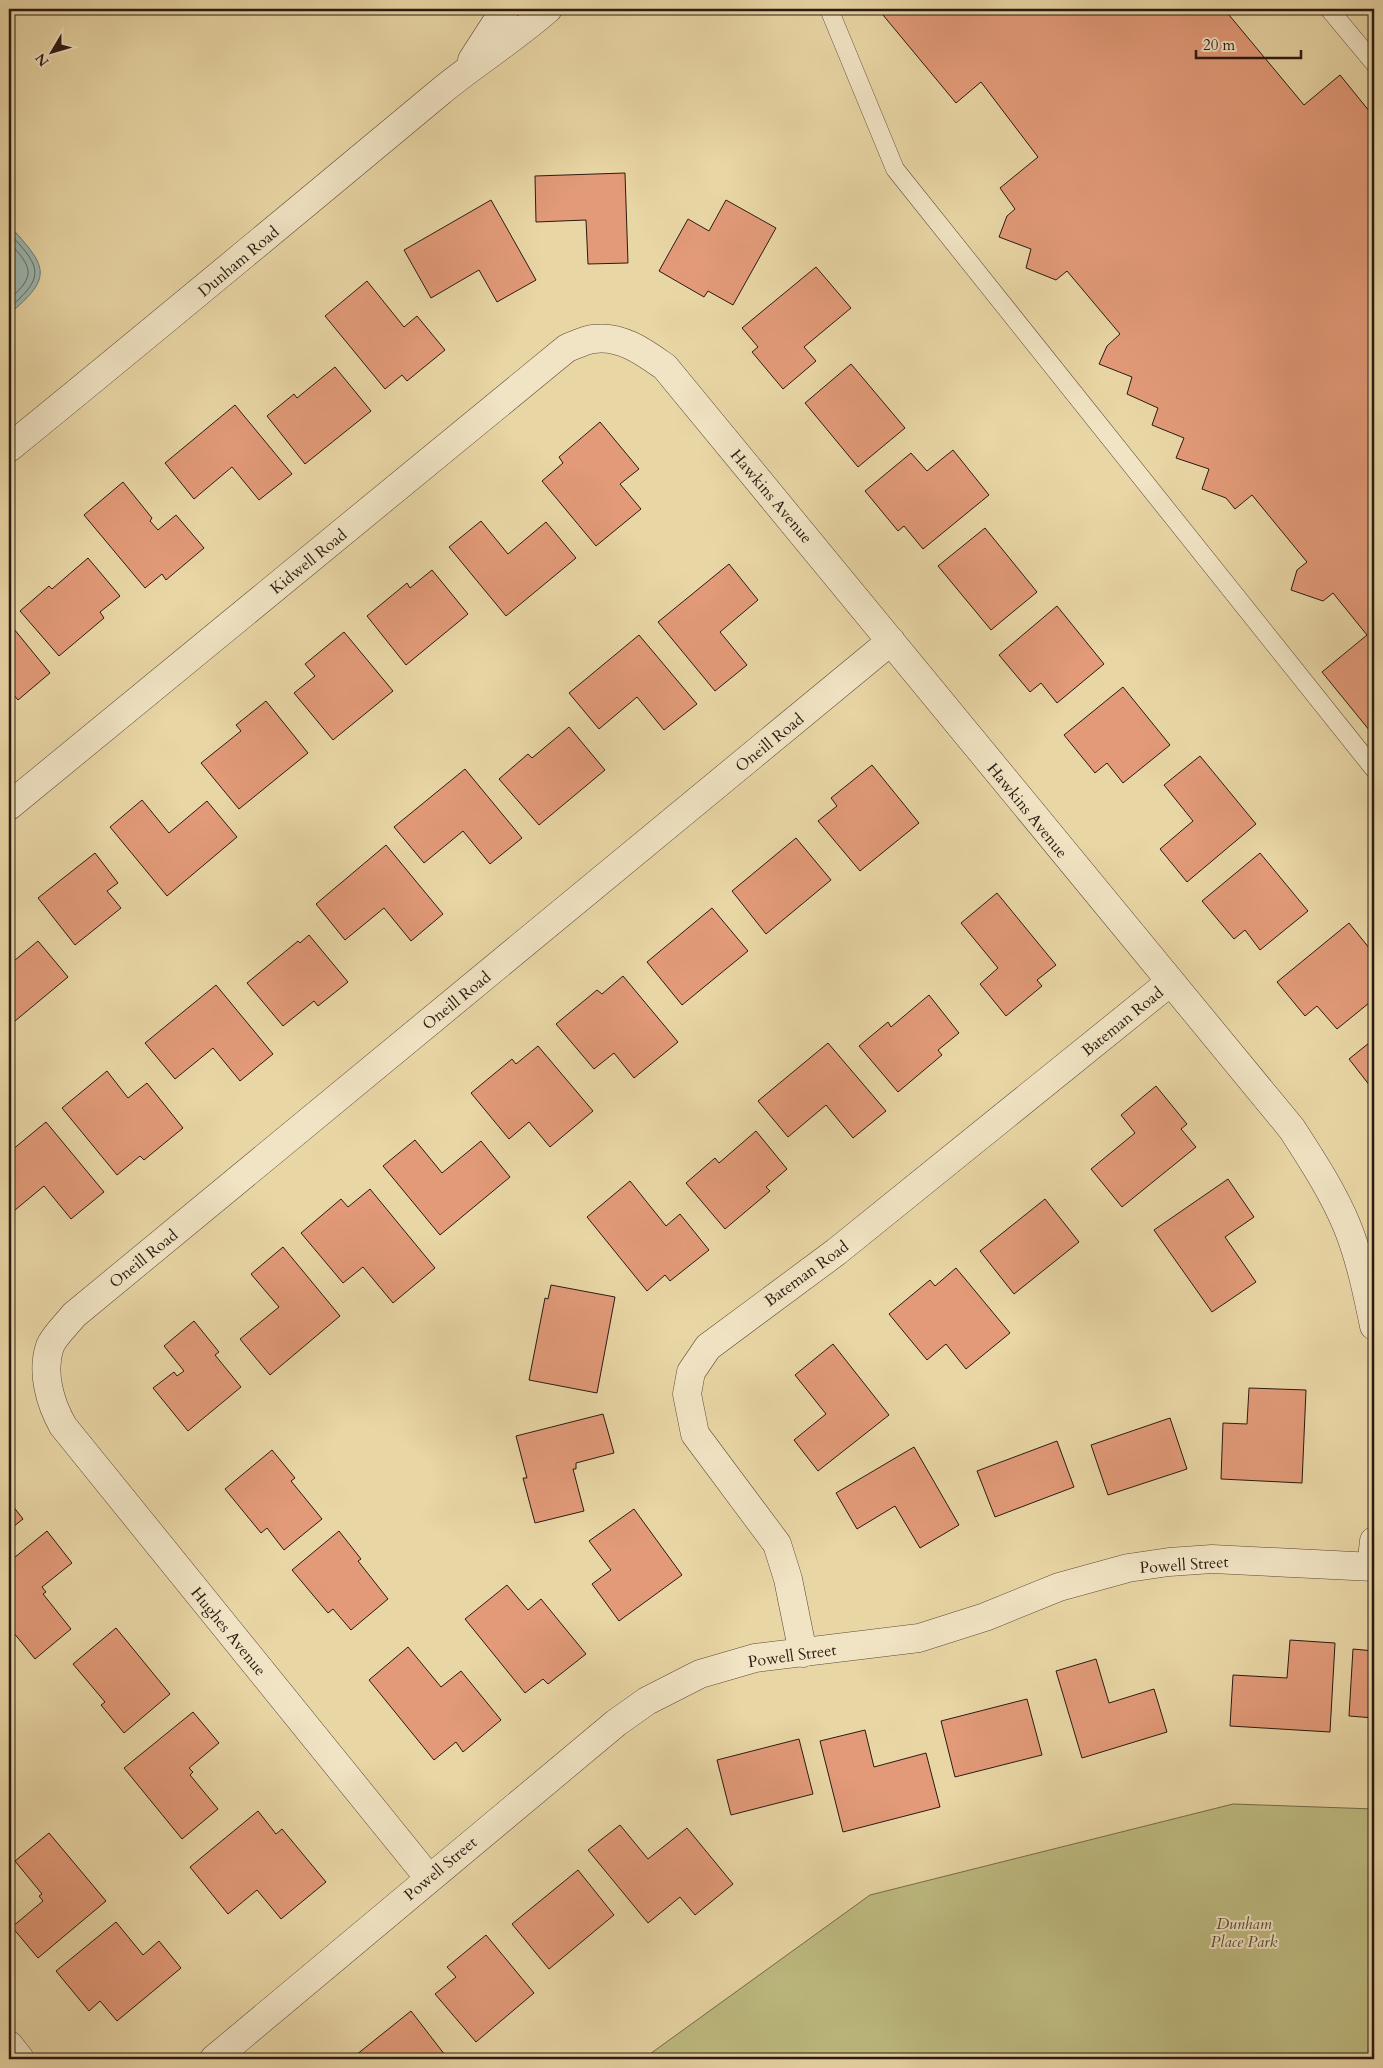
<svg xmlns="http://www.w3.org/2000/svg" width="1383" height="2068" font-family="Cardo,serif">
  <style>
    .green { fill: #bebc81; stroke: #746b4a }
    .water { fill: #9bb7b1; stroke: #6e7871 }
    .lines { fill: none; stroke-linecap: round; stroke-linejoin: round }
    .shore { stroke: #636862; stroke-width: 1 }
    .building { fill: #e29a78; stroke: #2b1a12 }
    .service-casing { stroke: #5a4937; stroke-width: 19 }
    .minor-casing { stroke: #5a4937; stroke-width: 29 }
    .tertiary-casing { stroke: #5a4937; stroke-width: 29 }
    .service { stroke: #f1e4c4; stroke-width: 18 }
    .minor { stroke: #f1e4c4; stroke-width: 28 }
    .tertiary { stroke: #f1e4c4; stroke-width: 28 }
    .labels { text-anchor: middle; stroke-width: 4; stroke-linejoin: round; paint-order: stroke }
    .street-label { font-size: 16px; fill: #2b1a12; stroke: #f1e4c4 }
    .park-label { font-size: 16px; font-style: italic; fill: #574b33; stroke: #f1e4c4 }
  </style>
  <rect width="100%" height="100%" fill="#e9d6a5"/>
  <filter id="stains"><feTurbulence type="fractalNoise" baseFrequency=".004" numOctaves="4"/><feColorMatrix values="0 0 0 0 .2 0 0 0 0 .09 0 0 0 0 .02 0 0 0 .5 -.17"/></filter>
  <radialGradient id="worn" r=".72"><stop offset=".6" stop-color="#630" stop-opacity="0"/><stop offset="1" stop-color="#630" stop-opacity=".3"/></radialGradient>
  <path class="green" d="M1233 1804 1374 1809V2043L1370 2048 1368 2059H643L870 1895Z"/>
  <path class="water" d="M9 225C46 266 55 276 9 314Z"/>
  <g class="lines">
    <path class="shore" d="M9 233C40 266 47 276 9 308
      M9 242C32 267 37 276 9 299"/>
  </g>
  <path class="building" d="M878 9H1224L1304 105 1340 75 1374 117V736L1322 672 1367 635 1333 593 1323 601 1291 590 1297 570 1307 562 1252 495 1235 509 1226 498 1202 489 1209 469 1176 458 1184 438 1152 425 1158 408 1127 394 1132 377 1099 364 1107 346 1120 334 1067 271 1056 280 1026 268 1031 249 999 237 1007 216 1015 209 1000 188 1038 157 981 82 956 103Z
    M625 173 628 263 588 264 586 220 536 222 535 176Z
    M491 200 536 280 497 302 479 270 431 298 404 250Z
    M726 200 776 228 733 305 708 291 704 297 659 271 688 219 709 231Z
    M816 267 851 308 804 347 816 361 783 389 752 352 758 347 742 328Z
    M367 281 404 327 417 316 445 350 407 381 402 375 385 389 325 316Z
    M851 364 905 428 858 467 805 403Z
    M335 367 371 411 305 464 267 416 294 394 297 398Z
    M235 405 292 474 259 500 232 467 194 499 165 463Z
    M600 422 639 469 620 484 641 509 596 546 542 481 563 463 559 457Z
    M953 450 989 495 923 549 904 526 898 531 865 491 911 453 927 471Z
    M123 482 152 518 150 521 158 530 176 515 204 548 166 580 162 574 145 588 84 515Z
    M481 521 508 554 546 522 576 558 506 616 449 547Z
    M985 528 1037 592 991 630 938 566Z
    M88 558 120 596 100 612 104 618 59 656 20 611 49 586 52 589Z
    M729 564 758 600 720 632 747 665 715 691 658 622Z
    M432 570 468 614 406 665 367 616 407 583 410 588Z
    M1057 606 1104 664 1057 703 1041 683 1030 692 999 655Z
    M9 623 50 673 18 700 9 689Z
    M344 632 393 691 333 740 294 693 315 676 305 664Z
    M639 635 697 704 664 730 637 697 599 729 569 693Z
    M1123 687 1170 745 1123 783 1107 763 1095 773 1064 735Z
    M266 701 308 753 239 809 201 763 241 731 236 725Z
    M569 727 605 770 539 825 499 779 528 754 532 758Z
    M1200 756 1256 824 1187 882 1160 849 1193 821 1164 785Z
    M872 765 919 823 860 871 818 821 837 806 831 798Z
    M465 769 522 838 490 864 463 831 424 863 394 827Z
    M142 800 169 833 207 801 237 837 167 896 110 827Z
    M796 838 831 880 766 934 732 891Z
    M386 845 443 914 411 941 384 908 345 940 316 904Z
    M95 853 118 883 107 891 121 908 75 945 38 898Z
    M1260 853 1308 911 1260 950 1245 930 1234 939 1202 901Z
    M997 893 1056 965 1037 980 1042 986 1006 1016 980 984 998 968 961 923Z
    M712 908 748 951 682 1005 647 962Z
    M1349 923 1374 954V999L1337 1029 1317 1006 1305 1016 1277 982Z
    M309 935 348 982 318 1006 314 1001 283 1026 247 983 298 941 300 943Z
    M38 941 68 977 9 1026V965Z
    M623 976 678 1042 634 1078 614 1053 594 1069 556 1024 597 990 602 994Z
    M216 985 273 1054 240 1081 213 1048 175 1079 145 1043Z
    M929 995 959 1033 938 1050 942 1055 898 1092 859 1046 888 1022 891 1027Z
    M1374 1039V1091L1349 1059Z
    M828 1043 886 1111 853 1138 826 1105 788 1137 758 1101Z
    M538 1046 593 1111 550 1147 529 1122 509 1139 471 1093 512 1059 516 1064Z
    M107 1071 128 1098 147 1083 183 1128 144 1160 140 1156 117 1175 62 1108Z
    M1156 1086 1187 1124 1181 1129 1196 1147 1122 1207 1091 1169 1135 1133 1121 1115Z
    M46 1122 104 1192 71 1219 44 1186 9 1215V1146L12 1150Z
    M756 1131 787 1169 766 1187 770 1191 725 1229 686 1183 715 1158 719 1163Z
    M415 1140 442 1173 481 1141 510 1177 440 1235 383 1166Z
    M1228 1179 1254 1217 1225 1237 1256 1282 1212 1312 1154 1230Z
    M630 1181 666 1226 680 1214 709 1250 670 1281 665 1275 647 1291 587 1217Z
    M370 1189 435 1268 393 1303 363 1267 343 1283 301 1233 341 1199 348 1207Z
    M1045 1199 1079 1242 1014 1294 980 1251Z
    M283 1247 340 1316 270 1375 240 1339 279 1307 251 1274Z
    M956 1268 1010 1333 966 1369 946 1344 927 1360 889 1314 930 1280 935 1286Z
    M551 1285 615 1297 597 1393 529 1380 545 1298 548 1299Z
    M194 1321 219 1352 215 1355 241 1387 188 1431 153 1388 174 1372 177 1376 184 1371 164 1346Z
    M833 1344 889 1415 818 1471 794 1440 826 1414 795 1375Z
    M1249 1388 1306 1390 1302 1483 1221 1479 1223 1423 1247 1424Z
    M603 1414 614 1453 576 1463V1469H573L584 1511 535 1523 523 1478H527L516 1436Z
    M1170 1418 1187 1469 1108 1495 1091 1445Z
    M1057 1441 1074 1487 995 1517 977 1471Z
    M914 1447 959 1525 920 1548 895 1506 857 1529 836 1493Z
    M272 1450 295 1478 291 1481 322 1519 284 1550 267 1528 261 1533 225 1489Z
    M9 1501 23 1519 9 1530Z
    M634 1509 682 1575 619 1621 592 1584 611 1570 589 1541Z
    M47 1531 72 1563 42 1587 46 1592 43 1594 71 1629 35 1659 9 1627V1562Z
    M339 1531 361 1559 358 1561 388 1599 351 1630 333 1609 328 1613 292 1570Z
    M507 1585 528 1610 541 1599 586 1654 548 1684 543 1679 525 1693 465 1619Z
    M116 1628 170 1694 124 1733 101 1705 105 1702 73 1664Z
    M1290 1640 1335 1643 1330 1732 1230 1726 1233 1675 1287 1678Z
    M408 1647 441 1687 461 1671 501 1720 463 1752 456 1742 434 1760 369 1680Z
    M1353 1649 1374 1651V1718L1349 1716Z
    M1096 1659 1109 1703 1154 1689 1167 1732 1082 1758 1056 1671Z
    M1027 1699 1042 1755 955 1777 941 1721Z
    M193 1712 219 1743 189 1768 193 1772 190 1775 218 1809 182 1839 124 1768Z
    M865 1730 874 1767 926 1753 940 1807 843 1832 820 1741Z
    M799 1739 813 1794 731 1815 717 1760Z
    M258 1811 276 1834 282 1829 326 1882 281 1919 257 1890 228 1914 190 1867Z
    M620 1825 648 1859 687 1828 733 1884 695 1915 680 1897 648 1923 588 1850Z
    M49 1833 106 1901 38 1958 12 1927 43 1901 39 1896 42 1894 15 1861Z
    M578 1870 614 1915 549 1969 512 1924Z
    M116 1922 143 1955 159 1941 181 1968 117 2021 100 2001 89 2011 56 1971Z
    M486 1935 534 1993 476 2042 435 1994 456 1977 447 1967Z
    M411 2011 445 2055 440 2059H351Z"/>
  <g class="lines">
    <g class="service-casing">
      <path id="service" d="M829 9 895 169 1374 769
        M1329 9 1374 63"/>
    </g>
    <g class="minor-casing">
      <path id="minor" d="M9 806 567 348C575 345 585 340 593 339 621 335 644 352 665 367L1292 1129C1312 1160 1333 1192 1347 1226 1360 1258 1367 1292 1374 1326
        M1371 1567 1374 1541
        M803 1653 788 1579 777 1544 695 1434 687 1394 691 1372 708 1347 836 1252 1169 983
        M428 1877 63 1426C50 1403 41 1372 50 1346 54 1336 67 1324 74 1315L891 641
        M9 2045 20 2059
        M214 2059 616 1723 647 1701 700 1674 755 1658 919 1638 985 1617 1059 1587 1128 1568 1169 1562 1212 1559 1374 1567"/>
    </g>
    <g class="tertiary-casing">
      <path id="tertiary" d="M472 60 505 9
        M9 448C154 330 297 211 440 92 475 63 514 39 548 9"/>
    </g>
    <use href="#service" class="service"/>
    <use href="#minor" class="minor"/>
    <use href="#tertiary" class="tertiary"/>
  </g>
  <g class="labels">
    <g class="street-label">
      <text transform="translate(238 261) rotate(-40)" y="6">Dunham Road</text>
      <text transform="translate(772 496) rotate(50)" y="6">Hawkins Avenue</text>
      <text transform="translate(308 561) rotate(-39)" y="6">Kidwell Road</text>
      <text transform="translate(769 742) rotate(-39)" y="6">Oneill Road</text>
      <text transform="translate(1028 810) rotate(51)" y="6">Hawkins Avenue</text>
      <text transform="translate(456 1000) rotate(-39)" y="6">Oneill Road</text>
      <text transform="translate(1122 1021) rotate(-39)" y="6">Bateman Road</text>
      <text transform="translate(143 1258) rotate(-39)" y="6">Oneill Road</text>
      <text transform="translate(806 1273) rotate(-36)" y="6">Bateman Road</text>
      <text transform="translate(1184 1564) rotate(-4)" y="6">Powell Street</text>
      <text transform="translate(229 1631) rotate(51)" y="6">Hughes Avenue</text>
      <text transform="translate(792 1655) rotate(-8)" y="6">Powell Street</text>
      <text transform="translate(440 1868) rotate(-40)" y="6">Powell Street</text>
    </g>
    <g class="park-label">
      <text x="1244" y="1929">Dunham<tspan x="1244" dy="18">Place Park</tspan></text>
    </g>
  </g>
  <rect width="1383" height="2068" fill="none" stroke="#e9d6a5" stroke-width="30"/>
  <rect x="10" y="10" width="1363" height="2048" fill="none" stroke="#2b1a12" stroke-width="2.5"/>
  <rect x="15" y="15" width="1353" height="2038" fill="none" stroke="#2b1a12"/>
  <g transform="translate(52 52) rotate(232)" stroke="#f1e4c4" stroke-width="4" paint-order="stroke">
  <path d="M0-4L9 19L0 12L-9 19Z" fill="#2b1a12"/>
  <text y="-8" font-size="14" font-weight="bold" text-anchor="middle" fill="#2b1a12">N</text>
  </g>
  <path d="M1196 50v8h105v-8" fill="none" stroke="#2b1a12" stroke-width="2.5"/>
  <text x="1203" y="50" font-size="15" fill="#2b1a12" stroke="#f1e4c4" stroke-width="4" paint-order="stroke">20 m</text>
  <rect width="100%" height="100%" filter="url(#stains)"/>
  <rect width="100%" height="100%" fill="url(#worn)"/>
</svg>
